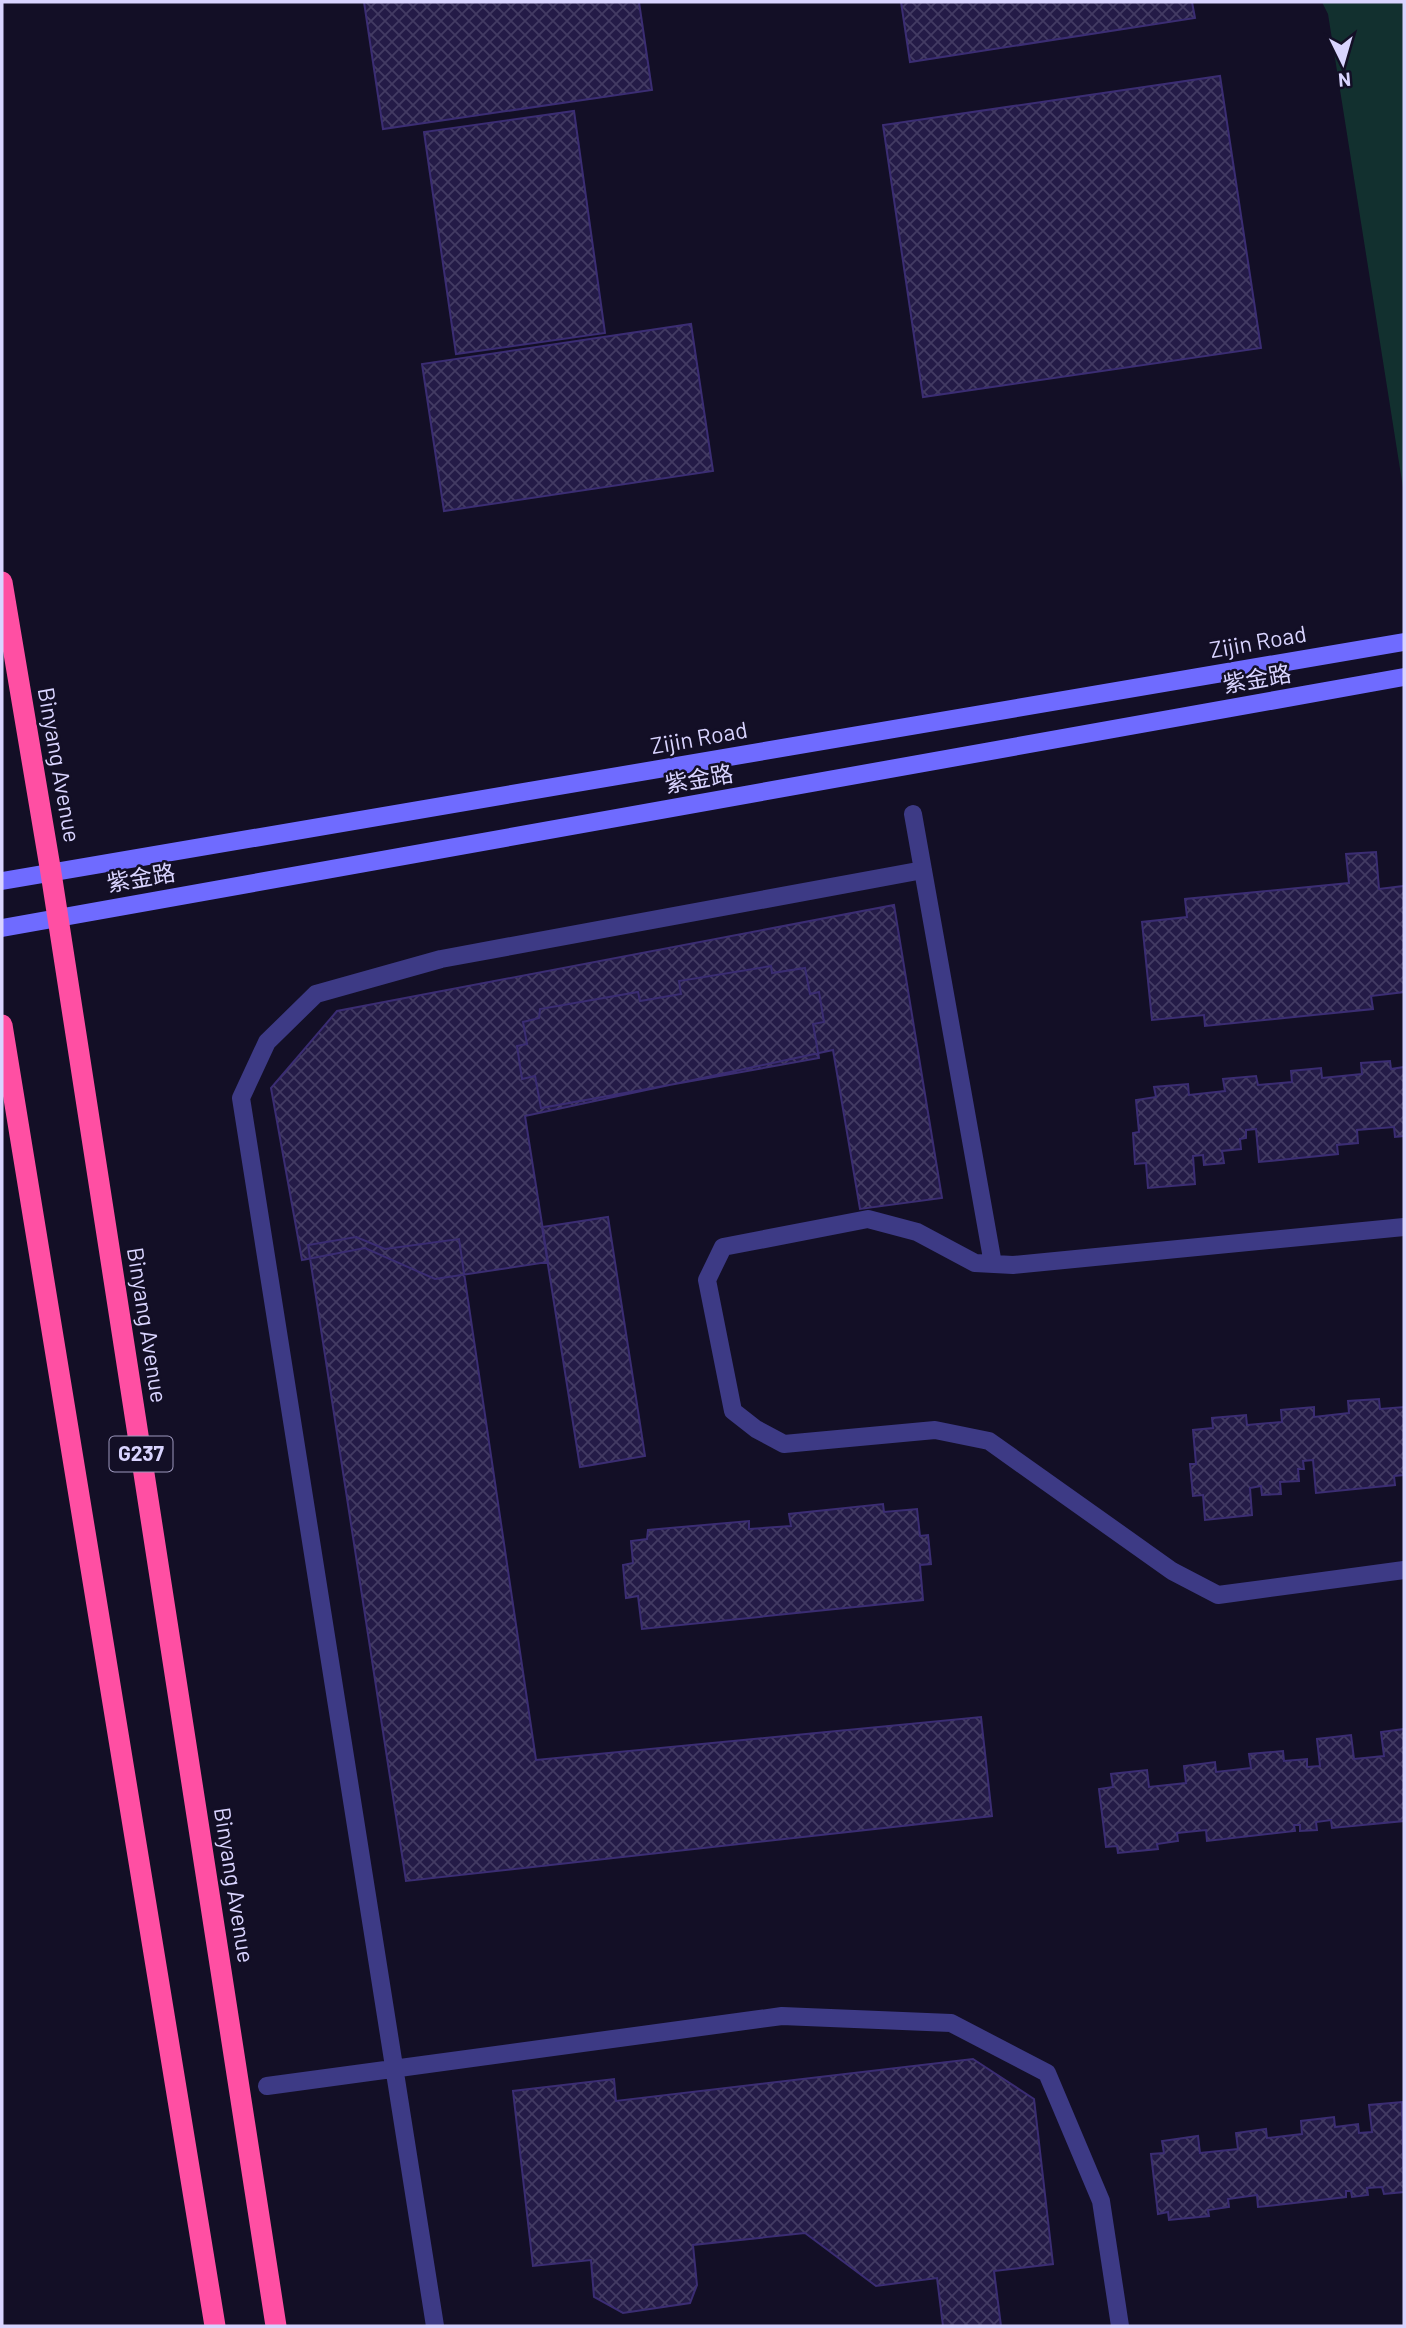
<svg xmlns="http://www.w3.org/2000/svg" width="1406" height="2328" font-family="Barlow,'Noto Sans SC',sans-serif">
  <style>
    .park { fill: #12302f }
    .building { fill: url(#building-cross-hatch); stroke: #3b2d73; stroke-width: 2 }
    .lines { fill: none; stroke-linecap: round; stroke-linejoin: round }
    .lane { stroke: #3d3a85; stroke-width: 18 }
    .secondary { stroke: #6f6bff; stroke-width: 18 }
    .highway { stroke: #ff4fa3; stroke-width: 21 }
    .labels { text-anchor: middle; stroke-width: 5; stroke-linejoin: round; paint-order: stroke }
    .shield { fill: #130f26; stroke: #9e99be; stroke-width: 2 }
    .shield-label { font-size: 21px; font-weight: bold; fill: #d9d4ff }
    .street-label { font-size: 23px; fill: #d9d4ff; stroke: #130f26 }
  </style>
  <defs>
    <pattern id="building-cross-hatch" width="8" height="8" patternUnits="userSpaceOnUse" patternTransform="scale(1.75)"><rect width="8" height="8" fill="#241b47"/><path d="M0 0l8 8M0 8l8-8" fill="none" stroke="#433b63"/></pattern>
  </defs>
  <rect width="100%" height="100%" fill="#130f26"/>
  <path class="park" d="M1322 2H1404V494L1328 14Z"/>
  <path class="building" d="M364 2H639L652 90 383 129Z
    M901 2H1192L1195 18 910 62Z
    M1220 76 1261 348 923 397 883 125Z
    M574 111 605 333 456 354 424 132Z
    M691 324 713 471 444 511 422 364Z
    M1376 852 1379 889 1404 886V992L1371 996 1373 1009 1205 1026 1204 1015 1152 1020 1142 922 1187 917 1185 899 1349 883 1346 854Z
    M894 905 942 1198 860 1209 833 1050 525 1116 548 1262 435 1279 365 1248 302 1260 271 1088 337 1011Z
    M771 966 772 973 805 968 810 994 819 992 824 1022 813 1024 819 1058 541 1108 535 1076 522 1079 517 1046 527 1044 523 1022 539 1018 540 1009 638 992 640 1001 681 994 679 981Z
    M1390 1061 1391 1069 1404 1067V1136L1395 1137 1394 1127 1357 1130 1358 1143 1337 1145 1338 1154 1259 1162 1256 1129 1246 1130V1138L1240 1139 1241 1149 1222 1151 1224 1163 1204 1165 1203 1155 1193 1156 1195 1184 1148 1188 1146 1163 1135 1164 1133 1133 1139 1132 1136 1100 1156 1097 1154 1087 1188 1084 1189 1095 1225 1091 1223 1079 1256 1076 1258 1085 1292 1082 1291 1071 1321 1068 1322 1078 1362 1074 1361 1063Z
    M608 1217 645 1456 580 1467 542 1227Z
    M356 1237 385 1249 459 1239 536 1760 981 1717 992 1816 406 1881 308 1245Z
    M1379 1399 1380 1409 1404 1407V1475L1394 1476 1395 1485 1316 1493 1313 1460 1303 1461 1304 1469H1298L1299 1481 1280 1482 1281 1494 1262 1495 1261 1486 1250 1488 1252 1515 1205 1520 1203 1495 1193 1496 1190 1464H1196L1193 1430 1213 1428 1212 1418 1246 1415 1247 1425 1282 1422 1281 1410 1314 1407V1417L1349 1413 1348 1401Z
    M883 1504 884 1512 917 1509 920 1536 928 1535 931 1564 920 1565 923 1600 642 1629 638 1596 626 1598 623 1565 633 1563 631 1541 647 1539 648 1530 749 1521V1529L791 1526 789 1514Z
    M1404 1729V1821L1332 1828 1331 1820 1316 1822 1317 1830 1300 1831V1825H1294L1295 1831 1207 1841 1206 1830 1177 1833 1178 1841 1157 1844 1158 1849 1118 1853 1117 1846 1106 1847 1099 1789 1113 1787 1111 1774 1147 1770 1149 1787 1186 1783 1184 1766 1215 1762 1216 1772 1251 1768 1249 1754 1283 1751 1284 1761 1307 1759V1767L1320 1766 1317 1739 1351 1735 1354 1759 1384 1756 1381 1732Z
    M973 2059 1034 2099 1053 2264 994 2271 1001 2326H943L937 2278 876 2286 805 2233 693 2245 697 2285 690 2303 623 2313 594 2297 591 2260 533 2266 513 2091 614 2079 616 2101Z
    M1402 2102 1404 2192 1384 2194 1382 2187 1367 2188 1368 2195 1352 2197 1351 2191H1346V2197L1258 2207 1257 2195 1228 2199 1229 2207 1208 2210 1209 2216 1169 2220 1168 2212 1158 2214 1151 2154 1164 2153 1162 2141 1198 2136 1200 2153 1238 2149 1236 2133 1266 2129 1267 2138 1302 2134 1301 2121 1334 2117 1335 2127 1358 2124 1359 2133 1372 2132 1369 2105Z"/>
  <g class="lines">
    <path class="lane" d="M913 814 993 1264
      M1404 1227 1013 1265 975 1263 917 1232 868 1219 723 1247 707 1280 733 1411 756 1429 784 1444 935 1430 989 1441 1172 1571 1218 1595 1404 1570
      M267 2086 782 2016 951 2023 1047 2073 1101 2201 1120 2326
      M435 2326 241 1098 267 1042 316 994 441 959 923 870"/>
    <path class="secondary" d="M2 881 1404 642
      M2 928 1404 677"/>
    <path class="highway" d="M2 582 51 873 276 2326
      M2 1025 215 2326"/>
  </g>
  <g class="labels">
    <rect class="shield" x="109.5" y="1436.5" width="63" height="35" rx="5"/>
    <g class="shield-label">
      <text x="141" y="1461">G237</text>
    </g>
    <g class="street-label">
      <text transform="translate(1258 642) rotate(-10)" y="8">Zijin Road</text>
      <text transform="translate(1257 679) rotate(-10)" y="8">紫金路</text>
      <text transform="translate(699 738) rotate(-10)" y="8">Zijin Road</text>
      <text transform="translate(59 765) rotate(80)" y="8">Binyang Avenue</text>
      <text transform="translate(699 779) rotate(-10)" y="8">紫金路</text>
      <text transform="translate(141 878) rotate(-10)" y="8">紫金路</text>
      <text transform="translate(147 1325) rotate(81)" y="8">Binyang Avenue</text>
      <text transform="translate(234 1885) rotate(81)" y="8">Binyang Avenue</text>
    </g>
  </g>
  <rect width="1406" height="2328" fill="none" stroke="#d9d4ff" stroke-width="7"/>
  <g transform="translate(1343 63) rotate(175)" stroke="#130f26" stroke-width="5" paint-order="stroke">
  <path d="M0-5L12 26L0 18L-12 26Z" fill="#d9d4ff"/>
  <text y="-10" font-size="19" font-weight="bold" text-anchor="middle" fill="#d9d4ff">N</text>
  </g>
</svg>
